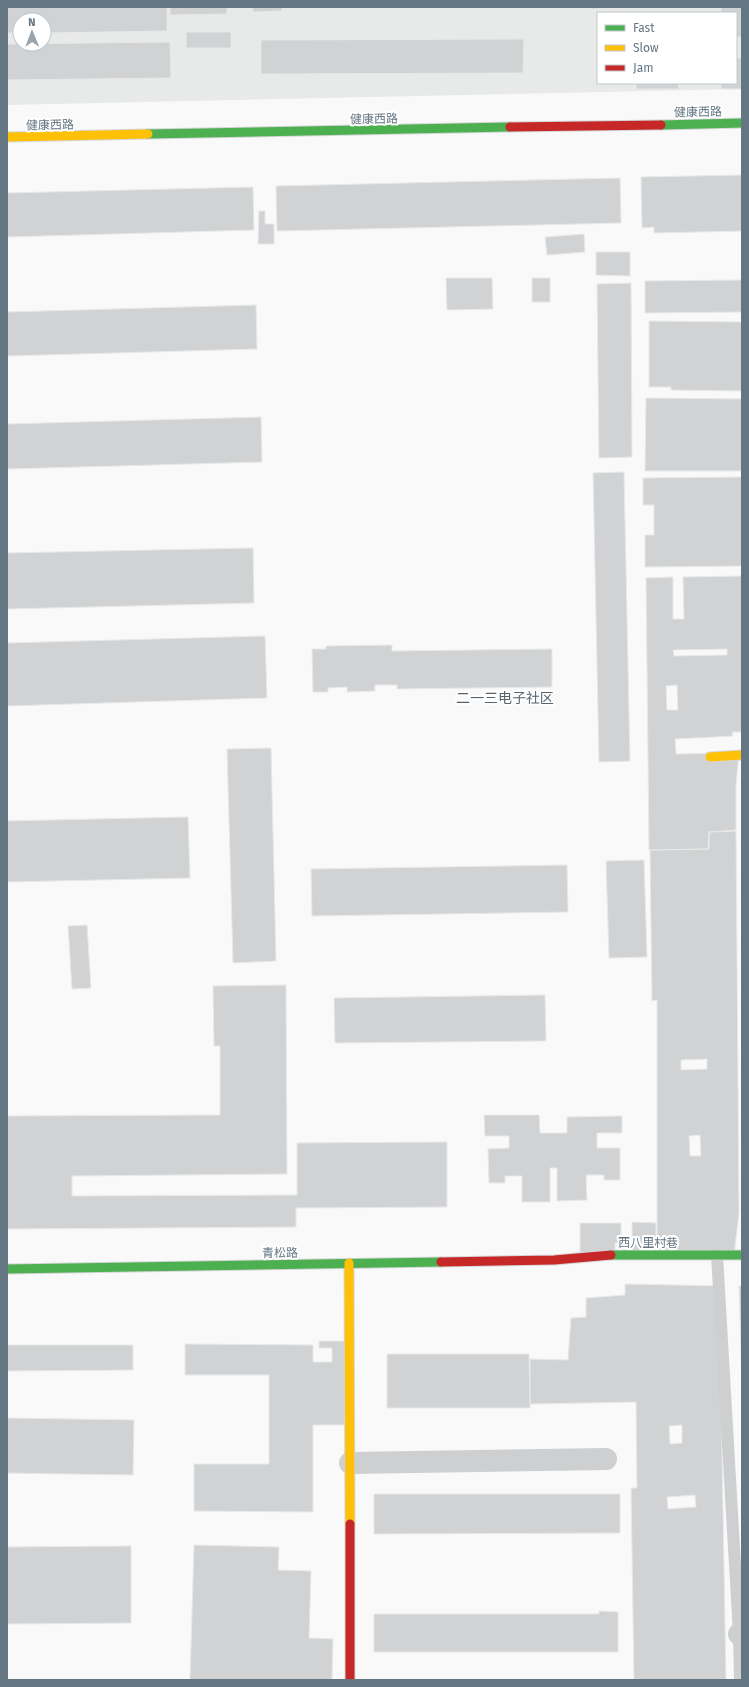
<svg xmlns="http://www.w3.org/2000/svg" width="749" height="1687" font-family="'Fira Sans','Noto Sans SC',sans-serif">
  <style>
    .built { fill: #e8e9e9; fill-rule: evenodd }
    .building { fill: #d0d2d3; stroke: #e8e8e8; fill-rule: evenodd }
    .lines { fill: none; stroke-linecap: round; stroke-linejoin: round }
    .fast-casing { stroke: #d5d6d7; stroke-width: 11 }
    .slow-casing { stroke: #d5d6d7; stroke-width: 11 }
    .jam-casing { stroke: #d5d6d7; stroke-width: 11 }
    .lane { stroke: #cecfd0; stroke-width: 12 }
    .street { stroke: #cecfd0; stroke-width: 22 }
    .fast { stroke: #4caf50; stroke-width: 9 }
    .slow { stroke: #ffc107; stroke-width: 9 }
    .jam { stroke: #c62828; stroke-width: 9 }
    .labels { text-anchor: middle; stroke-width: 4; stroke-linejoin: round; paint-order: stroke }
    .street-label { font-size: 12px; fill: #657683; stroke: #fff }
    .quarter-label { font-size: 14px; fill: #57646e; stroke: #fff }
  </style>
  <rect width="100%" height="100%" fill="#f9f9f9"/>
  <path class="built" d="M7 7H742V89L7 105ZM598 13H736V83H598ZM20 20H44V44H20Z"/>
  <path class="building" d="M7 7H167V31L44 33V20H20V33H7Z
    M170 7H227V14L170 15Z
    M252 7H282V11L253 12Z
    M318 7H403L318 8Z
    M591 7H631V8L591 9Z
    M721 7H742V37H736V13H721Z
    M186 32H231V48H186Z
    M524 39 523 73 261 74V40Z
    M170 42 171 78 7 80V44Z
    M736 58H742V89H721V83H736Z
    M636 83H678L679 89H636Z
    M742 175V231L654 233V227L642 228 641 177Z
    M620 178 621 223 277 231 276 186Z
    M253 187 254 230 7 237V193Z
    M259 211H265V224H274V244H258Z
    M584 234 585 252 547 255 545 237Z
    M596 252H630V276L596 275Z
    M446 278H492L493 309 447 310Z
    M532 278H550V302H532Z
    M742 280V312L645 313V281Z
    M631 283 632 457 599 458 597 284Z
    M256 305 257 349 7 356V312Z
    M649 321 742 322V391L671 390V387H649Z
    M646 398 742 399V471H645Z
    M261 417 262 462 7 469V424Z
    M624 472 630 761 599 762 593 473Z
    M742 477V566L645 567V535H654V505H643V478Z
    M253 548 254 603 7 609V553Z
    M742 576V732H732L733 736 675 739 676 754 739 753 736 785V830L709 832 708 849 649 850 646 578 673 577V619H684L683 577ZM727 649V655L674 656 673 650ZM677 685 678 710H667L666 686Z
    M265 636 267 698 7 706V643Z
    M392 645V651L552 649V687L397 689V685H375V691L347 692V687L328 688V692H313L312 649H326V646Z
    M271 748 276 961 233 963 227 749Z
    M188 817 190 878 7 882V821Z
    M736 831 739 1212 734 1255 657 1259V1000L652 1001 650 850 709 849V832ZM707 1059V1069L681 1070V1060ZM700 1135 701 1156H690L689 1136Z
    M644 860 647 957 609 958 606 861Z
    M567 865 568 912 312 916 311 869Z
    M87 925 91 988 72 989 68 926Z
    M286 985 287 1174 72 1176V1196L297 1195V1143L447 1142V1207L296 1208V1227L7 1229V1116L220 1115V1046H214L213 986Z
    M545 995 546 1041 335 1043 334 998Z
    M484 1115H539L540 1133H567V1117L622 1116V1133H597V1148H620V1180H604V1175H586L587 1200 557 1201V1168H550V1202H522V1176H505V1183H489L488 1149 509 1148V1136H485Z
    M632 1222 656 1223V1256H632Z
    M580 1223H621V1243H615V1256H580Z
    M625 1284 719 1286 726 1680H634L631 1488H637L636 1402 530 1404V1359L568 1360 571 1318 586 1317V1298L625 1295ZM682 1425V1443L670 1444 669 1426ZM695 1495 696 1507 668 1509 667 1497Z
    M739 1286H742V1384Z
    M319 1341H345V1425H313V1512L194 1511V1464H269V1375H185V1344L313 1345V1362H332V1348H319Z
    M7 1345H133V1370L7 1371Z
    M387 1354H529L530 1408H387Z
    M7 1418 134 1420 133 1475 7 1473Z
    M374 1494H620V1533L374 1534Z
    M194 1545 279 1547 278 1570 311 1571 309 1638 333 1639 332 1680H190Z
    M131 1546V1623L7 1624V1547Z
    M599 1611 618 1612V1652H374V1614H599Z"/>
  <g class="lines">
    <g class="fast-casing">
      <path id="fast" d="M661 125 742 123
        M148 134 510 127
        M611 1255H742
        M7 1269 441 1262"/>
    </g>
    <g class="slow-casing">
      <path id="slow" d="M7 137 148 134
        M710 757 742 755
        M349 1263 350 1524"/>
    </g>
    <g class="jam-casing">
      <path id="jam" d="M510 127 661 125
        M441 1262 554 1260 611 1255
        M350 1524V1680"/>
    </g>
    <path class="lane" d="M717 1255 739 1634 740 1680"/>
    <path class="street" d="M350 1463 606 1459
      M739 1634H742"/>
    <use href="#fast" class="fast"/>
    <use href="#slow" class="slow"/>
    <use href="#jam" class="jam"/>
  </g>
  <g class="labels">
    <g class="street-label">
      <text transform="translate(698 112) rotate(-1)" y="4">健康西路</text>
      <text transform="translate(374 119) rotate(-1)" y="4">健康西路</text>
      <text transform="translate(50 125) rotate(-1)" y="4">健康西路</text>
      <text x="648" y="1247">西八里村巷</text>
      <text transform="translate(280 1253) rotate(-1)" y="4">青松路</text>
    </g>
    <g class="quarter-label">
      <text x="505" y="703">二一三电子社区</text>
    </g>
  </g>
  <rect width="749" height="1687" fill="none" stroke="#657683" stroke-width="16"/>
  <rect x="597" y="12" width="140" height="72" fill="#ffffff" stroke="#c1c8cd"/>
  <rect x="605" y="25" width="20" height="6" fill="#4caf50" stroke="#c1c8cd"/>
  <text x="633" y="32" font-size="12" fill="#657683">Fast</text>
  <rect x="605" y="45" width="20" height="6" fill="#ffc107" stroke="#c1c8cd"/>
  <text x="633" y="52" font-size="12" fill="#657683">Slow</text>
  <rect x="605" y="65" width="20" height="6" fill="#c62828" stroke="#c1c8cd"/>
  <text x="633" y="72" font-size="12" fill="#657683">Jam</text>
  <g transform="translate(32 32) rotate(359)"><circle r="19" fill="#ffffff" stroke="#c1c8cd"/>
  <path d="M0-3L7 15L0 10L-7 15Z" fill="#99a4ac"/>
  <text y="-6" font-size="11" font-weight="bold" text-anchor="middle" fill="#657683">N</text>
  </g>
</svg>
